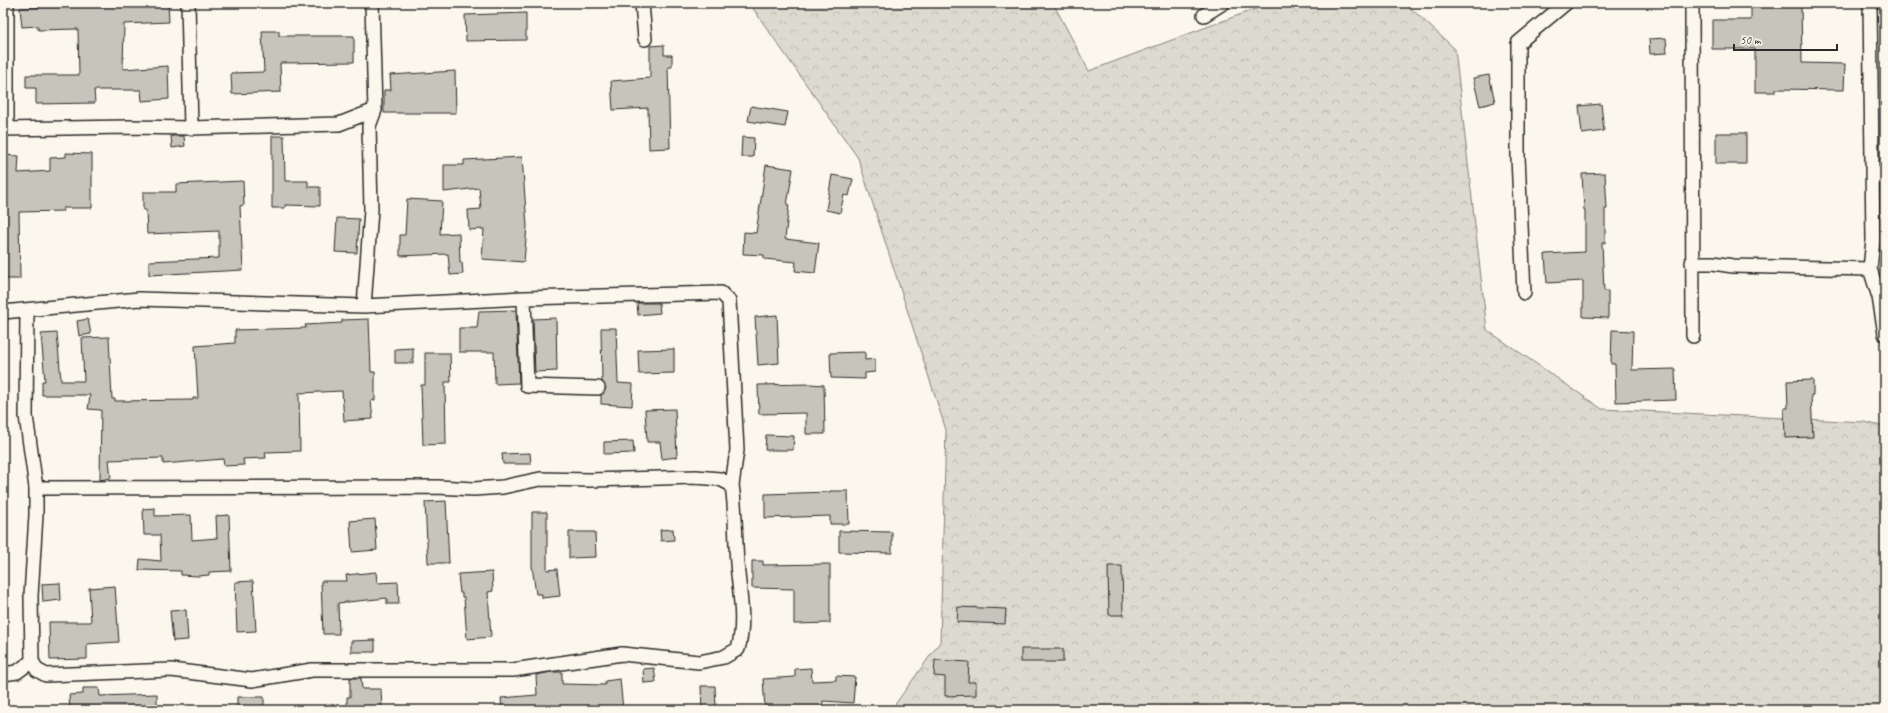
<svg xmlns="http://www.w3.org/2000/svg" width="1888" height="713" font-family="Caveat,sans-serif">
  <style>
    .forest { fill: url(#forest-crowns); stroke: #84827e }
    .building { fill: #c7c4bc; stroke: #2b2b2b }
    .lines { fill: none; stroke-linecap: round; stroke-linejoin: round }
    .minor-casing { stroke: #2b2b2b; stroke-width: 16 }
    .minor { stroke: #fbf7ec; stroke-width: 13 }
  </style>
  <defs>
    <pattern id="forest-crowns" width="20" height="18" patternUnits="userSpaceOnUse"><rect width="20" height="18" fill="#dddad0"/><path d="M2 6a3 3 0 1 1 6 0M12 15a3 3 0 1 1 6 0" fill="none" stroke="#bebbb3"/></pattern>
  </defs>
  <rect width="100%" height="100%" fill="#fbf7ec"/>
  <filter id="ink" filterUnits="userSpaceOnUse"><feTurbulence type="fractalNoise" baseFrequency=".025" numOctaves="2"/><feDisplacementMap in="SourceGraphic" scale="8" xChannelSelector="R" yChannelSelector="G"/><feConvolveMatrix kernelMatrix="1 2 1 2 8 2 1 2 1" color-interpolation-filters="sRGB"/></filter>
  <g filter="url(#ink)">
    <path class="forest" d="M749 3H1053L1089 71 1271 3H1405L1455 49 1487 330 1602 409 1864 422 1885 427V710H891L940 642 946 430 858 158Z"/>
    <path class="building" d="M106 3H168L169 22 124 24 123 69 168 66 169 99 142 101 141 90H94L95 103 36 104V88H26V75H79L78 29 38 30V26L22 27 20 8 107 6Z
      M1751 3H1801L1802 63 1845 64 1844 90 1776 89V92H1755V49H1712V20H1751Z
      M526 13V40L466 41 465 15Z
      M262 31H279V36H354V62L280 63 281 92 232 94 231 73 264 72Z
      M1666 38 1667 53 1650 54 1649 39Z
      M664 45V55H672V67H668L670 148 649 149 648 108 613 110 611 81 650 78V46Z
      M455 71 456 113H384V90H391L390 75Z
      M1489 75 1495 102 1480 106 1473 78Z
      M1601 104 1604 131 1582 134 1579 106Z
      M751 106 788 112 785 127 748 121Z
      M1716 133H1746V164H1716Z
      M171 136H184L185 146 172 148Z
      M272 136H284L285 181H308V187H320V206L285 205V208H272Z
      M742 137 754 138 753 157H741Z
      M66 153 92 154V208H63V211L19 212 20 279H3V155L19 156 18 173 50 171V158L66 157Z
      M522 157 527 226 524 262 482 259 484 229 469 230 468 210 481 209 479 188 444 192V165H464V160Z
      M766 165 793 169 787 205H789L785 239 819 243 815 273 795 271 796 262 764 259V255L743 254 744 232 756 233Z
      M1605 173 1607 209H1605V243H1602L1604 291H1608V318L1583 317V281L1547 283 1545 254 1585 252V210H1584L1582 174Z
      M832 175 853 179 849 196 844 195 840 213 826 210Z
      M243 181 244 205 240 206 243 270 149 275V261L219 258V231L147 234 146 210H143V192H176V184Z
      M407 199 442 201 440 234 459 233 460 263 462 262 463 274 450 275 448 254 400 256V235H405Z
      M337 218 359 219 357 253 335 252Z
      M637 303H659L660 313 638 315Z
      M516 310 519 383 495 384 494 352H459V328H477L479 311Z
      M777 315 779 363 758 365 755 317Z
      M556 318 557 371 535 372 533 319Z
      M88 319 91 334 79 336 77 321Z
      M369 319 371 372H375V400L371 401 373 419 344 421 342 391 299 393 300 451 265 452 266 458 243 459 244 465 224 466 223 459 163 464V458L109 460 111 478 100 480 101 410 88 409 90 395H42V381H45L41 334 57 333 61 381H84L82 338 109 337 112 399H115V401L193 400V398H198L195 346 235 343V330L306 328 305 325 342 323V320Z
      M601 328H616L618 383 633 384 632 406 601 404V395L606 388 602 381Z
      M1612 330 1633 331 1632 370 1675 369 1676 400 1616 402 1615 364H1611Z
      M413 348V363H395V349Z
      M674 349V373L639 374 638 350Z
      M865 352V360L875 359V372L865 373V379L831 378 830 353Z
      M425 353H450L451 382H445L446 444 423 445 421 385H425Z
      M1813 380V395H1811L1813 437 1785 438 1784 408H1788L1787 381Z
      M810 384 824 385 825 434H806V413L759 414 758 385Z
      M675 409 677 457 662 459 660 442H647L645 410Z
      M766 435 794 436 793 450H765Z
      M633 441 634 453 604 454V442Z
      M530 453 531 464H503L502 454Z
      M830 491H848L849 524H830V516L765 518V494L830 492Z
      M446 501 449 563H428L425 502Z
      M155 508V516L191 515 192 540 217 538 216 516 229 515 231 571 209 572V575L198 576 181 575V571L139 570 140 559 161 561 160 535H144L143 509Z
      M532 512H547V570L557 569 560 596 542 598V594H536L532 566Z
      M375 519 377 550 352 552 350 521Z
      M673 529 674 540 661 541 660 530Z
      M839 531 892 532V553L839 552Z
      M569 532H595L596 557 569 558Z
      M752 561H763V565L830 564V623L794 624V589L752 588Z
      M1108 566H1122L1123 615H1109Z
      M376 572 377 583 398 582 399 604H387V598L338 603 339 634H323L321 581H347L346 575Z
      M492 572 493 591 488 592 491 637 467 639 464 597H462V593H460L458 574Z
      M253 581 256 631 237 632 235 582Z
      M60 583 61 600 43 602 42 584Z
      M115 586 119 642 87 644V659L50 660 49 622H91L89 588Z
      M958 607 1006 609 1005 624 957 622Z
      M186 610 188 640 173 641 170 611Z
      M375 640V652H351V641Z
      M1021 649H1063V662H1021Z
      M935 660 969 662 968 682H976V695L945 696V677L934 676Z
      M654 668 656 682 644 683 643 669Z
      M811 668 812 681 836 680V676L855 677 853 703 823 701 822 710H765L763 679 795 677V669Z
      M551 672H562V684L605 685V681L620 679 623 710H502L501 698 537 695 536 675Z
      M350 678H361L362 689H381L382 710H347V697H350Z
      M701 686H715L716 710H702Z
      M83 688H99L100 696 157 694V710L70 709 69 695 83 694Z
      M237 697H264V710H237Z"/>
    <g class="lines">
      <g class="minor-casing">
        <path id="minor" d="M7 3V129
          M188 3 191 128
          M642 3 645 39
          M1692 3 1693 336
          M1870 3 1873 240 1870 269 1879 297 1885 334
          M1204 15 1223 3
          M3 129 128 127 191 128 339 124 375 110
          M1872 173 1885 174
          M1692 263H1713L1733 266 1870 269
          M1524 293 1518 157V43L1566 3
          M524 298 527 386 598 388
          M364 306 371 210 369 126 375 110 372 3
          M27 311 26 416 36 488V515L31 596 32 661 37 670 46 675 171 670 252 680 312 670H513L622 654 699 662 724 657 738 649C746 621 739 591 737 563 735 537 736 511 732 485L720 479 696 477 590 480 540 479 503 487 474 489 437 487 36 488
          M3 312 139 299 364 306 524 298 721 293 729 301 737 450 732 485
          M3 674 17 672 32 661"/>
      </g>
      <use href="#minor" class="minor"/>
    </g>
  </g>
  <rect width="1888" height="713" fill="none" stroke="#fbf7ec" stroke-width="16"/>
  <rect x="8" y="8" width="1872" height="697" fill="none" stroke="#2b2b2b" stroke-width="1.5" filter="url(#ink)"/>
  <path d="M1734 44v6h103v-6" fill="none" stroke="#2b2b2b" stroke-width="2"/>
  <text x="1740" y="44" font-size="12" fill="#2b2b2b" stroke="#fbf7ec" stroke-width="3" paint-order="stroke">50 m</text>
</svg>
